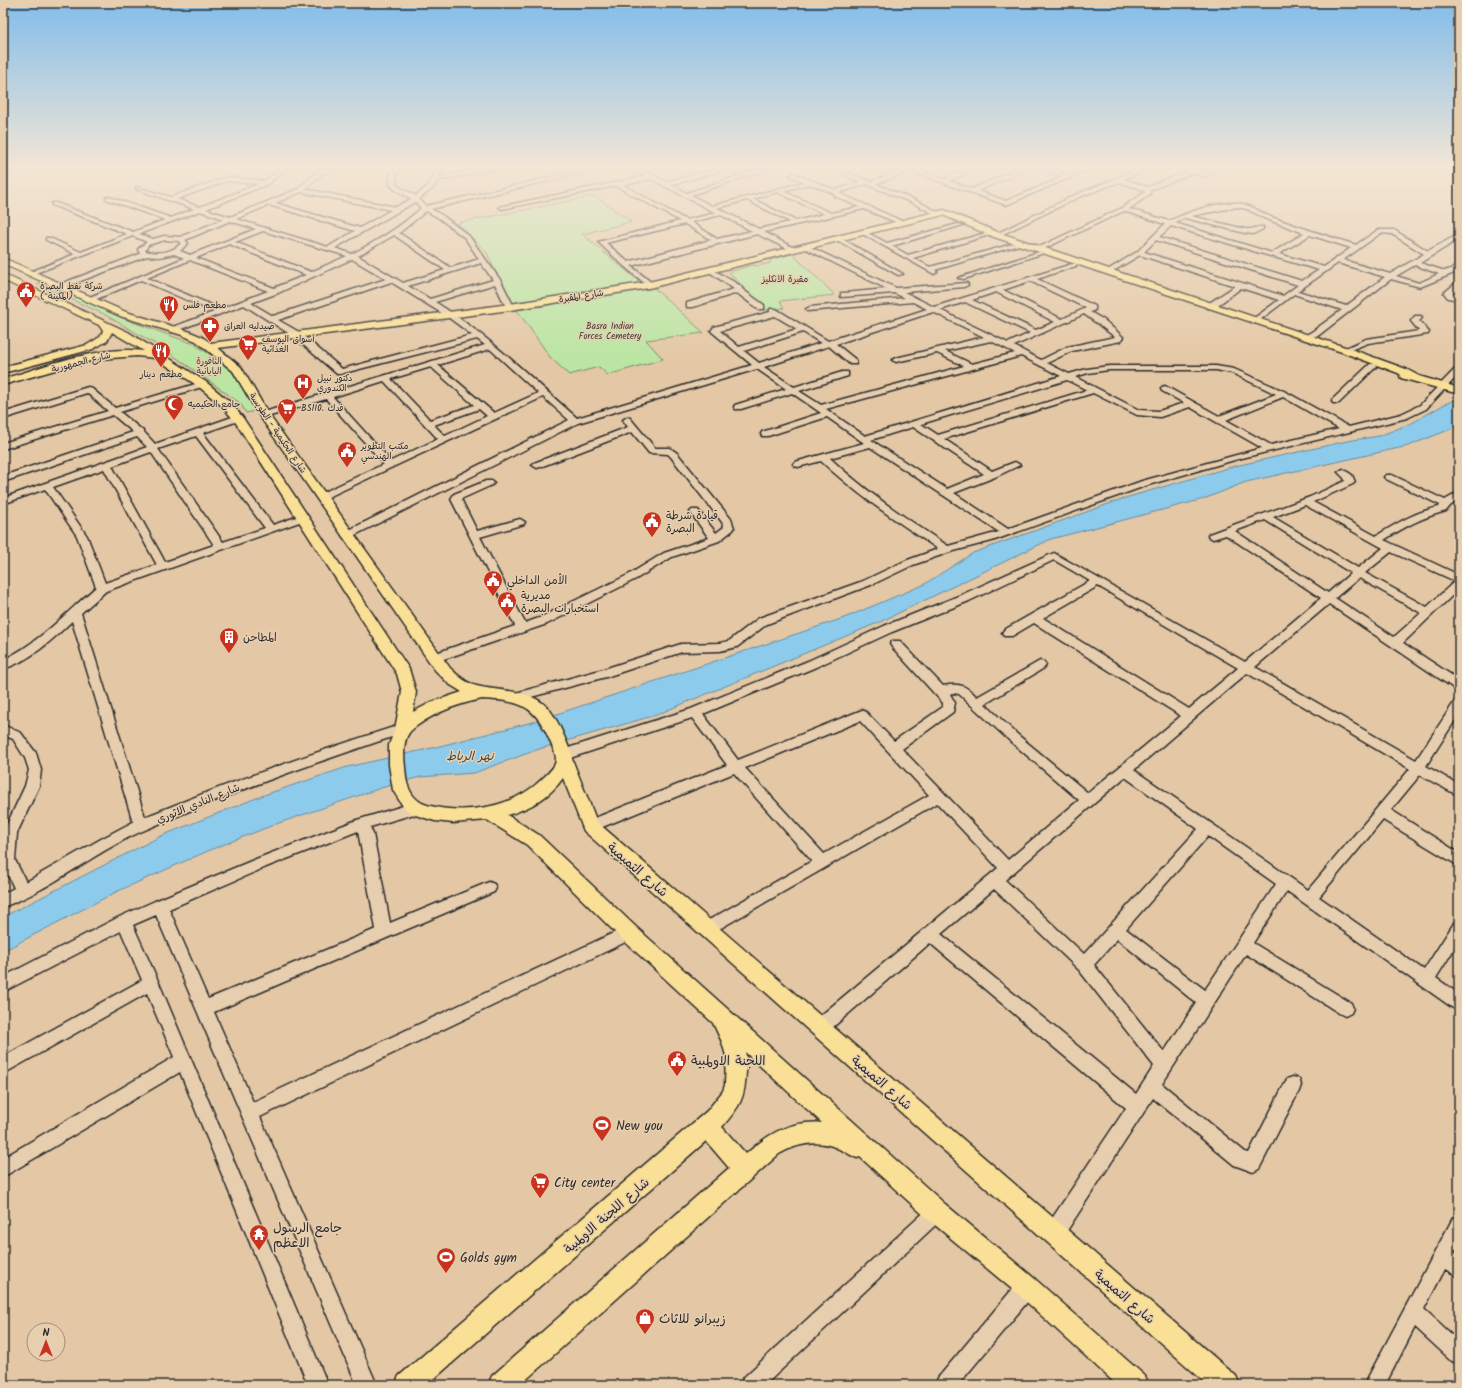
<svg xmlns="http://www.w3.org/2000/svg" width="1462" height="1388" font-family="Kalam,'Playpen Sans Arabic',sans-serif">
  <style>
    .green { fill: #bae5a2; stroke: #728866 }
    .water { fill: #8dcbed; stroke: #668b9f }
    .lines { fill: none; stroke-linecap: round; stroke-linejoin: round }
    .minor-casing { stroke: #2b2b2b; stroke-width: 3 }
    .major-casing { stroke: #2b2b2b; stroke-width: 3 }
    .minor { fill: #e7ceaf; fill-rule: evenodd }
    .major { fill: #fadf96; fill-rule: evenodd }
    .labels { text-anchor: middle; stroke-width: 3; stroke-linejoin: round; paint-order: stroke }
    .far-park-label { font-size: 9px; fill: #393e37; stroke: #e7ceaf }
    .far-poi-label { font-size: 9px; fill: #2b2b2b; stroke: #e7ceaf; text-anchor: start }
    .far-street-label { font-size: 9px; fill: #2b2b2b; stroke: #e7ceaf }
    .poi-label { font-size: 11px; fill: #2b2b2b; stroke: #e7ceaf; text-anchor: start }
    .street-label { font-size: 11px; fill: #2b2b2b; stroke: #e7ceaf }
    .water-label { font-size: 12px; font-style: italic; fill: #3a4348; stroke: #e7ceaf }
    .near-street-label { font-size: 13px; fill: #2b2b2b; stroke: #e7ceaf }
    .near-poi-label { font-size: 13px; fill: #2b2b2b; stroke: #e7ceaf; text-anchor: start }
  </style>
  <rect width="100%" height="100%" fill="#e4c8a5"/>
  <filter id="ink" filterUnits="userSpaceOnUse"><feTurbulence type="fractalNoise" baseFrequency=".025" numOctaves="2"/><feDisplacementMap in="SourceGraphic" scale="8" xChannelSelector="R" yChannelSelector="G"/><feConvolveMatrix kernelMatrix="1 2 1 2 8 2 1 2 1" color-interpolation-filters="sRGB"/></filter>
  <g filter="url(#ink)">
    <path class="green" d="M595 196 631 222 582 234 642 284C628 286 614 290 601 291 591 291 583 288 574 295L511 305 487 253 458 223Z
      M792 254 835 295 780 301 784 308 764 310 729 272 752 265 758 266 770 263V260Z
      M42 282 127 320 194 344 229 367 255 408V411L246 413 240 403 167 351 104 314 37 284Z
      M653 287 704 333 646 340 663 359 608 375 599 367 569 375 550 357 517 310Z"/>
    <path class="water" d="M1459 398V424L1446 431 1408 446 1246 482 1204 499 1051 539 880 622 656 715 539 749 474 773 420 777 381 788 276 824 210 850 116 892 3 951V917L161 836 264 795 347 767 432 748 533 722 844 618 923 585 973 553 1125 498 1231 467 1347 441 1379 436 1412 423 1445 404Z"/>
    <g class="lines">
      <g class="minor-casing">
        <path id="minor" d="M10 169H20L3 175V171Z
          M279 169H286L268 184 206 209 230 217 298 189 320 169H342L323 173 305 189 396 207 411 199 394 189 390 185V175L393 169H399L396 175V185L416 196 428 186 437 169H443L439 177 481 169H496L437 181 433 188 419 199 426 206 586 169H598L431 209 443 216 469 236 501 281 514 307 510 309H507L495 284 435 302C487 334 531 378 577 418L752 365 711 331 714 327 770 312V309H776L828 341 927 309 913 302 807 311 806 309 810 307 905 298 894 293 841 297V293H844L887 289 802 247V245L804 244 896 288 967 283 968 285 964 287 904 292 934 307 1072 264H1076V266L1037 279 1095 306V310L1090 312 1104 320 1123 337 1121 341 1072 351 1047 363 1069 374 1087 369 1109 366H1216L1234 369 1286 392 1349 427 1401 414 1420 405 1456 368H1459V374L1426 409 1407 418 1238 459 1148 485 992 541 950 552 913 565 871 585 767 624 737 647 720 651 682 652 606 677 516 701 512 700 510 697 512 694 604 669 681 644 720 643 729 641 759 618 863 581 905 561 938 549C897 521 857 495 821 461L798 467 795 466 793 464 795 462 864 443 827 417 768 436H762L761 434 762 432 821 413 792 393 741 409H735L734 407 735 405 786 389 757 369 578 423 351 537H343L342 535 343 533 569 420 543 397 324 499H318L316 497 318 495 384 464 326 399 264 418 260 415 261 413 485 345 477 339 340 374H337L293 336 244 305 173 332H170V328L214 312 141 280 92 301H86L85 299 184 258 174 254 159 257 147 256 62 288H59L55 286 140 254 138 249 147 242 133 236 33 274 28 273 75 254 46 240V238H50L81 252 127 234 52 205V203H56L133 232 165 220 106 199V197H110L171 218 194 209 136 189V187L171 197 227 177 265 181ZM227 181 259 184 200 207 177 199ZM301 192 391 210 360 228 275 203ZM415 202 421 208C401 227 377 241 352 254L335 248ZM269 205 355 231 328 247 236 219ZM200 211 224 219 180 237 164 236 153 239 139 234ZM426 211 439 218 465 238 479 259 451 268 399 233ZM230 221 256 229 190 255 180 251 188 243 185 240ZM263 231 347 256 311 272 235 242ZM394 235 445 270 403 283 358 256ZM165 240 179 241 181 243C173 253 157 254 145 251L148 245ZM229 244 306 275 274 288 196 258ZM352 259 386 279 273 316 251 303 278 293ZM190 260 268 291 221 309 147 278ZM481 263 493 280 430 299 408 286ZM1030 281 1086 308 1062 319 1003 290ZM391 282 448 317 472 335 342 369 299 332 278 320ZM996 292 1055 322 1036 330 972 300ZM965 302 1030 333 1008 343 940 310ZM933 312 984 337 896 358 892 360 896 362 937 353 964 366 821 405 799 391 848 376V372H842L794 387 764 367 829 346 850 364H856V360L836 344ZM1084 314 1098 324 1115 337 1067 347 1041 360 1014 346ZM775 316 797 329 739 347 720 331ZM803 332 821 343 759 363 744 351ZM991 341 1015 353 972 364 945 351ZM490 349 538 393 494 413 438 365ZM1021 356 1061 376 865 436 826 409ZM431 367 474 405 430 420 391 379ZM1109 370H1216L1232 373 1276 394 1219 416 1165 386 1162 387 1161 389 1162 391 1184 403 1159 411 1139 410 1075 377 1088 373ZM1067 380 1087 390 938 435 921 424ZM384 381 438 439 391 461 333 397ZM1093 393 1137 415 1160 417 1190 407 1262 448 1142 481 1008 529 954 493 995 477 1020 465 1015 462 992 471 944 439ZM1283 397 1339 429 1271 445 1226 420ZM479 409 487 416 445 436 434 425ZM913 427 984 474 947 489 871 440ZM870 447 999 532 948 546C907 519 866 492 830 458Z
          M633 169H641L666 182 715 169H726L671 185 687 193 759 169H769L691 195 712 206 804 182 791 176V174L793 173 835 190 860 182 832 169H841L871 182 904 169H916L944 179 967 169H976L949 181 972 189 1018 169H1027L978 191 1006 201 1063 177 1041 169H1051L1068 175 1081 169H1090L1006 205 910 171 876 184 917 201 938 212V214H934L913 203 866 184 839 193 902 221V223H898L864 209 764 232 794 248V250L792 251 757 234 631 266 652 283 653 285 649 287 624 266 598 242 680 221 616 186 502 209 499 207 646 176ZM651 179 716 213 686 220 623 185ZM810 184 833 193 835 196 859 207 831 213 783 191ZM777 192 824 214 796 221 753 199ZM747 200 790 222 759 229 717 208ZM721 215 752 231 717 239 691 222ZM685 224 711 240 628 262 606 243Z
          M1139 169H1148L1124 179 1147 187 1188 171 1184 169H1194L1204 173 1212 169H1220L1204 177 1193 173 1150 190V194L1129 209 1169 221C1188 212 1216 202 1237 203 1250 204 1259 212 1271 217 1299 227 1327 236 1356 245L1378 230H1394L1428 251 1459 234V239L1420 263 1445 271 1459 266V271L1420 287 1391 279 1319 335 1307 339 1303 337 1313 331 1342 310 1294 294 1256 323H1253V319L1279 300 1241 288 1214 308H1208V304L1235 286 1140 255 1110 273H1106V271L1137 252 1165 224 1124 211 1041 250H1037V248L1122 208 1145 192 1144 190 1119 182 1079 197 999 236 994 235 1075 195ZM1237 207 1247 209 1264 218 1304 233 1272 253 1175 223 1185 218 1245 233 1253 234 1263 229V227C1257 226 1253 230 1245 229L1191 216ZM1171 226 1260 253 1319 270 1302 281 1159 237ZM1381 233 1392 234 1424 254 1390 274 1343 260ZM1310 235 1351 248 1324 267 1279 254ZM1156 240 1298 285 1283 296 1144 252ZM1338 263 1385 277 1346 306 1298 291ZM1415 265 1439 274 1419 283 1396 276Z
          M958 224 963 225 892 246 908 255 986 233 989 235 913 258 930 267 1016 243 1019 245 935 270 937 272 934 274 859 232 864 231 887 243Z
          M835 237H839L903 274 898 275 835 239Z
          M1039 252 1044 253 964 279 958 278Z
          M710 268 741 286 742 289 764 305V309H758L737 293 693 307H687V303L734 289 708 271V269Z
          M1456 283H1459V288L1452 293 1459 296V300L1448 298 1444 293Z
          M1415 316H1421L1422 318 1419 321 1429 332 1428 334 1368 343 1345 352 1341 350 1366 339 1419 331 1411 321Z
          M1370 364H1376L1377 366 1339 403H1333L1332 401 1333 399Z
          M202 382H205L206 384 205 386 120 412 143 431 155 444 235 416H241L242 418 241 420 203 433 273 525 302 515 307 518 305 520 106 591 81 613 145 817C229 782 316 752 403 724L407 726 409 729 407 732C316 762 225 794 138 833 92 854 50 890 3 907V894L14 888 3 864V833L25 786 29 770 25 758 13 739 3 735V725L21 733 36 753 41 770 39 786 17 833 15 860 26 882 101 839 133 822 72 621C52 640 30 661 3 669V660C39 643 66 613 96 587L77 536 45 489 3 504V498L147 447 137 437 3 482V476L133 432 113 415 3 449V443L108 411 87 393 3 419V413L88 387 91 388 115 408ZM196 436 265 528 223 542 158 449ZM151 452 214 545 165 562 112 466ZM104 469 157 565 105 583 87 536 53 487Z
          M627 417 630 418 655 448H670L677 453 731 519 734 528 733 530 719 541 672 557 636 579 547 624 438 661 434 662 430 661 428 658 430 655 515 626 451 499 454 494 486 481H492L494 483 492 485 461 499 477 531 520 519 525 522 524 524 480 537 525 623 539 618 628 575 664 553 709 538 690 512 692 510H698L716 533 724 527 722 522 671 457 668 454 649 453 632 432 540 467 537 468 532 465 534 463 628 427 623 420Z
          M1343 469 1352 475 1355 482 1353 484 1313 502 1376 536C1397 523 1415 512 1439 507L1440 505 1386 479 1384 477 1386 475H1392L1445 500 1459 492V499L1450 506 1446 511C1421 518 1406 526 1384 540L1459 575V589L1403 643 1459 680V690L1455 689 1329 604 1255 667 1416 760 1455 701 1459 699V714L1426 766 1459 785V796L1420 775 1391 810 1459 853V866L1383 820 1319 897 1424 970 1454 923 1459 921V941L1436 978 1459 994V1011L1453 1008 1287 891 1253 943 1351 1003 1353 1008 1351 1013 1345 1016 1339 1013 1246 954 1162 1084 1245 1152 1249 1153 1287 1079 1293 1077 1299 1079 1301 1085 1299 1091 1259 1169 1253 1172 1234 1165 1153 1098 1061 1240 1054 1242 1047 1240 1045 1233 1047 1226 1126 1108 930 943 825 1034 819 1036 813 1034 811 1028 813 1022 998 868 937 803 707 936 702 934 700 929 702 924 812 861 734 773 595 830 590 832 585 830 583 826 585 822 727 765 692 718 564 760 559 759 558 755 559 751 691 709 808 661 884 626 961 595 1054 553 1245 662 1321 598 1226 535 1213 539 1208 536 1209 534 1310 497 1345 481 1344 478 1338 472ZM1305 505 1383 548 1358 568 1273 517ZM1265 520 1351 573 1328 593 1235 531ZM1391 552 1455 581 1427 607 1365 573ZM1054 560 1090 581 1004 630 1002 633 1004 636H1012L1034 623 1181 716 1088 793 1018 735 985 704 1044 668 1046 665 1044 662 1040 661 977 697C965 685 960 683 943 686L900 641H892L890 644 892 647 943 703V707L894 741 866 712 862 710 738 760 703 714 816 667 892 632 969 601ZM1359 578 1421 613 1394 637 1335 598ZM1098 586 1238 668 1189 709 1043 618ZM1247 673 1410 769 1308 890 1134 770ZM952 693 959 694 1010 741 1079 800 1008 860 902 749 953 712 955 703 950 694ZM860 721 929 795 824 854 745 768ZM1125 777 1198 829 1084 954 1005 880ZM1208 836 1276 884 1205 990 1126 929ZM994 889 1079 970 1154 1066 1136 1094 941 934ZM1117 939 1196 1003 1164 1052 1094 965Z
          M416 802 421 804 423 808 421 812 370 827 373 834 390 923 489 882 494 884 496 888 494 892 214 1012 253 1102 624 928 629 926 634 928 636 933 634 938 260 1117 377 1385H357L156 915 133 925 159 983 328 1385H308L180 1072 3 1177V1158L174 1057 147 993 3 1074V1057L142 980 121 931 3 992V977L119 917 155 901 256 859 357 820ZM358 831 376 929 208 999 169 909 266 867Z
          M937 1203 943 1206 946 1212 943 1218 765 1385H740L743 1378 931 1206Z
          M1459 1215V1243L1454 1252 1459 1256V1277L1445 1269 1424 1309 1459 1341V1364L1452 1361 1415 1327 1385 1385H1364L1453 1218Z
          M1027 1277 1034 1280 1037 1287 1034 1294 958 1385H935L938 1378 1020 1280Z"/>
      </g>
      <g class="major-casing">
        <path id="major" d="M944 210 1000 233 1348 348 1406 369 1419 376 1459 388V394L1401 378 1400 376 1401 375 1398 373 1342 352 994 237 943 215 649 288 510 310 218 348 241 367 269 415 450 668C459 677 469 685 481 687 505 692 530 689 548 708 559 721 565 739 572 755V759L597 822 1236 1376 1240 1385H1208L584 831 563 778C550 797 529 809 507 815L539 835 636 927 945 1204 1035 1279 1145 1376 1149 1385H1117L1019 1295 929 1220 860 1157 857 1158C850 1155 844 1151 837 1148 817 1139 797 1144 779 1154L520 1385H488L492 1376 729 1168 706 1141 427 1385H395L399 1376 707 1111 723 1091 725 1085 726 1056 722 1042 713 1023 622 939 527 845 487 820 453 823 435 821 412 814 404 808 393 790 389 765V745L395 729 402 692 397 674 234 420 222 406 198 386 155 358 137 356 99 359 62 368 3 385V379C46 366 99 345 144 351L112 332 107 341 93 349 3 373V367L87 345 100 337 103 331 99 325 3 280V274L128 332 206 382 230 402 243 418 409 669 416 692 413 712 432 702 462 692 449 684 435 670 259 415 233 371 196 341 182 335 120 316 3 264V258L126 312 188 331 202 337 211 343 510 304 649 282ZM482 699C520 701 535 704 550 741 553 749 558 756 555 764 552 770 547 774 543 778 515 807 466 816 427 805 414 801 408 790 406 778 405 765 401 744 409 733 411 730 415 727 418 725 438 711 458 704 482 699ZM745 1052 822 1123C791 1120 768 1134 746 1154L722 1127C740 1106 745 1099 746 1071 746 1064 747 1058 745 1052Z"/>
      </g>
      <use href="#minor" class="minor"/>
      <use href="#major" class="major"/>
    </g>
  </g>
  <linearGradient id="sky" x2="0" y2="1"><stop stop-color="#83bdea"/><stop offset="0.46" stop-color="#f3e6d6"/><stop offset="1" stop-color="#f3e6d6" stop-opacity="0"/></linearGradient>
  <rect width="1462" height="364" fill="url(#sky)"/>
  <defs>
    <g id="civic-pin" transform="scale(1)"><path d="M0 17L-7.5 6A9.5 9.5 0 1 1 7.5 6Z" fill="#c8321e" stroke="#e7ceaf"/><path d="M-.6-6.5H3V-4.5H.6V-3L4-1V1h2V6H-6V1h2V-1L-.6-3ZM-1.2 2.5V6h2.4V2.5Z" fill="#fff"/></g>
    <g id="restaurant-pin" transform="scale(1)"><path d="M0 17L-7.5 6A9.5 9.5 0 1 1 7.5 6Z" fill="#c8321e" stroke="#e7ceaf"/><path d="M-5-6h1v4h1v-4h1v4h1v-4h1v5L-1.5 .5V6h-2V.5L-5-1ZM5-6V6H3V1.5H1.5Q1.5-4 5-6Z" fill="#fff"/></g>
    <g id="pharmacy-pin" transform="scale(1)"><path d="M0 17L-7.5 6A9.5 9.5 0 1 1 7.5 6Z" fill="#c8321e" stroke="#e7ceaf"/><path d="M-2-6h4v4h4v4h-4v4h-4v-4h-4v-4h4Z" fill="#fff"/></g>
    <g id="supermarket-pin" transform="scale(1)"><path d="M0 17L-7.5 6A9.5 9.5 0 1 1 7.5 6Z" fill="#c8321e" stroke="#e7ceaf"/><path d="M-6-5.5h2.5l.6 2H6L4.5 2H-2.5L-4.4-4H-6ZM-1.5 3.2a1.3 1.3 0 1 0 .1 0ZM3 3.2a1.3 1.3 0 1 0 .1 0Z" fill="#fff"/></g>
    <g id="hospital-pin" transform="scale(1)"><path d="M0 17L-7.5 6A9.5 9.5 0 1 1 7.5 6Z" fill="#c8321e" stroke="#e7ceaf"/><path d="M-5-5h3v3.5h4V-5h3V5h-3V1.5h-4V5h-3Z" fill="#fff"/></g>
    <g id="mosque-pin" transform="scale(1)"><path d="M0 17L-7.5 6A9.5 9.5 0 1 1 7.5 6Z" fill="#c8321e" stroke="#e7ceaf"/><path d="M3.5-4.9A6 6 0 1 0 3.5 4.9A5 5 0 1 1 3.5-4.9Z" fill="#fff"/></g>
    <g id="building-pin" transform="scale(1)"><path d="M0 17L-7.5 6A9.5 9.5 0 1 1 7.5 6Z" fill="#c8321e" stroke="#e7ceaf"/><path d="M-4-6H4V6H1V3H-1V6H-4ZM-2.5-4.3h1.7v1.8h-1.7ZM.8-4.3h1.7v1.8H.8ZM-2.5-1h1.7V.8h-1.7ZM.8-1h1.7V.8H.8Z" fill="#fff"/></g>
    <g id="stadium-pin" transform="scale(1)"><path d="M0 17L-7.5 6A9.5 9.5 0 1 1 7.5 6Z" fill="#c8321e" stroke="#e7ceaf"/><path d="M0-5a6.5 5 0 1 0 0 10a6.5 5 0 1 0 0-10ZM-3.5-1.8h7v3.6h-7Z" fill="#fff"/></g>
    <g id="temple-pin" transform="scale(1)"><path d="M0 17L-7.5 6A9.5 9.5 0 1 1 7.5 6Z" fill="#c8321e" stroke="#e7ceaf"/><path d="M0-6L5-2H3V0L6.5 2.5H4V6H1.5V3h-3V6H-4V2.5H-6.5L-3 0V-2H-5Z" fill="#fff"/></g>
    <g id="shop-pin" transform="scale(1)"><path d="M0 17L-7.5 6A9.5 9.5 0 1 1 7.5 6Z" fill="#c8321e" stroke="#e7ceaf"/><path d="M-5-2.5h2.3a2.7 3.5 0 0 1 5.4 0H5L5.5 6h-11ZM-1.5-2.5h3a1.5 2.3 0 0 0-3 0Z" fill="#fff"/></g>
  </defs>
  <g fill-rule="evenodd">
    <use href="#civic-pin" x="26" y="291"/>
    <use href="#restaurant-pin" x="169" y="305"/>
    <use href="#pharmacy-pin" x="210" y="326"/>
    <use href="#supermarket-pin" x="248" y="344"/>
    <use href="#restaurant-pin" x="161" y="351"/>
    <use href="#hospital-pin" x="303" y="383"/>
    <use href="#mosque-pin" x="174" y="404"/>
    <use href="#supermarket-pin" x="287" y="408"/>
    <use href="#civic-pin" x="347" y="451"/>
    <use href="#civic-pin" x="652" y="521"/>
    <use href="#civic-pin" x="493" y="580"/>
    <use href="#civic-pin" x="507" y="601"/>
    <use href="#building-pin" x="229" y="637"/>
    <use href="#civic-pin" x="677" y="1060"/>
    <use href="#stadium-pin" x="602" y="1125"/>
    <use href="#supermarket-pin" x="540" y="1182"/>
    <use href="#temple-pin" x="259" y="1234"/>
    <use href="#stadium-pin" x="446" y="1257"/>
    <use href="#shop-pin" x="645" y="1318"/>
  </g>
  <g class="labels">
    <g class="far-park-label">
      <text x="785" y="282">مقبرة الانكليز</text>
      <text x="610" y="329">Basra Indian<tspan x="610" dy="10">Forces Cemetery</tspan></text>
      <text x="209" y="364">النافورة<tspan x="209" dy="10">اليابانية</tspan></text>
    </g>
    <g class="far-poi-label">
      <text x="40" y="289">شركة نفط البصرة<tspan x="40" dy="10">( المكينة)</tspan></text>
      <text x="183" y="308">مطعم فلس</text>
      <text x="224" y="329">صيدليه العراق</text>
      <text x="262" y="342">أسواق اليوسف<tspan x="262" dy="10">الغذائية</tspan></text>
      <text x="161" y="377" text-anchor="middle">مطعم دينار</text>
      <text x="317" y="381">دكتور نبيل<tspan x="317" dy="10">الكندوري</tspan></text>
      <text x="188" y="407">جامع الحكيميه</text>
      <text x="301" y="411">BS110. فدك</text>
      <text x="361" y="449">مكتب التطوير<tspan x="361" dy="10">الهندسي</tspan></text>
    </g>
    <g class="far-street-label">
      <text transform="translate(581 296) rotate(-9)" y="3">شارع المقبرة</text>
      <text transform="translate(81 362) rotate(-14)" y="3">شارع الجمهورية</text>
      <text transform="translate(278 433) rotate(56)" y="3">شارع الحكيمية - الطويسة</text>
    </g>
    <g class="poi-label">
      <text x="666" y="519">قيادة شرطة<tspan x="666" dy="13">البصرة</tspan></text>
      <text x="507" y="584">الأمن الداخلي</text>
      <text x="521" y="599">مديرية<tspan x="521" dy="13">استخبارات البصرة</tspan></text>
      <text x="243" y="641">المطاحن</text>
    </g>
    <g class="street-label">
      <text transform="translate(198 803) rotate(-22)" y="4">شارع النادي الاثوري</text>
    </g>
    <g class="water-label">
      <text x="470" y="760">نهر الرباط</text>
    </g>
    <g class="near-street-label">
      <text transform="translate(638 869) rotate(41)" y="5">شارع التميمية</text>
      <text transform="translate(882 1082) rotate(41)" y="5">شارع التميمية</text>
      <text transform="translate(606 1215) rotate(-41)" y="5">شارع اللجنة الاولمبية</text>
      <text transform="translate(1125 1296) rotate(41)" y="5">شارع التميمية</text>
    </g>
    <g class="near-poi-label">
      <text x="691" y="1065">اللجنة الاولمبية</text>
      <text x="616" y="1130">New you</text>
      <text x="554" y="1187">City center</text>
      <text x="273" y="1232">جامع الرسول<tspan x="273" dy="15">الاعظم</tspan></text>
      <text x="460" y="1262">Golds gym</text>
      <text x="659" y="1323">زيبرانو للاثاث</text>
    </g>
  </g>
  <rect width="1462" height="1388" fill="none" stroke="#e7ceaf" stroke-width="16"/>
  <rect x="8" y="8" width="1446" height="1372" fill="none" stroke="#2b2b2b" stroke-width="1.5" filter="url(#ink)"/>
  <g transform="translate(46 1342)"><circle r="19" fill="#e7ceaf" stroke="#9c8d7a"/>
  <path d="M0-3L7 15L0 10L-7 15Z" fill="#c8321e"/>
  <text y="-6" font-size="11" font-weight="bold" text-anchor="middle" fill="#2b2b2b">N</text>
  </g>
</svg>
